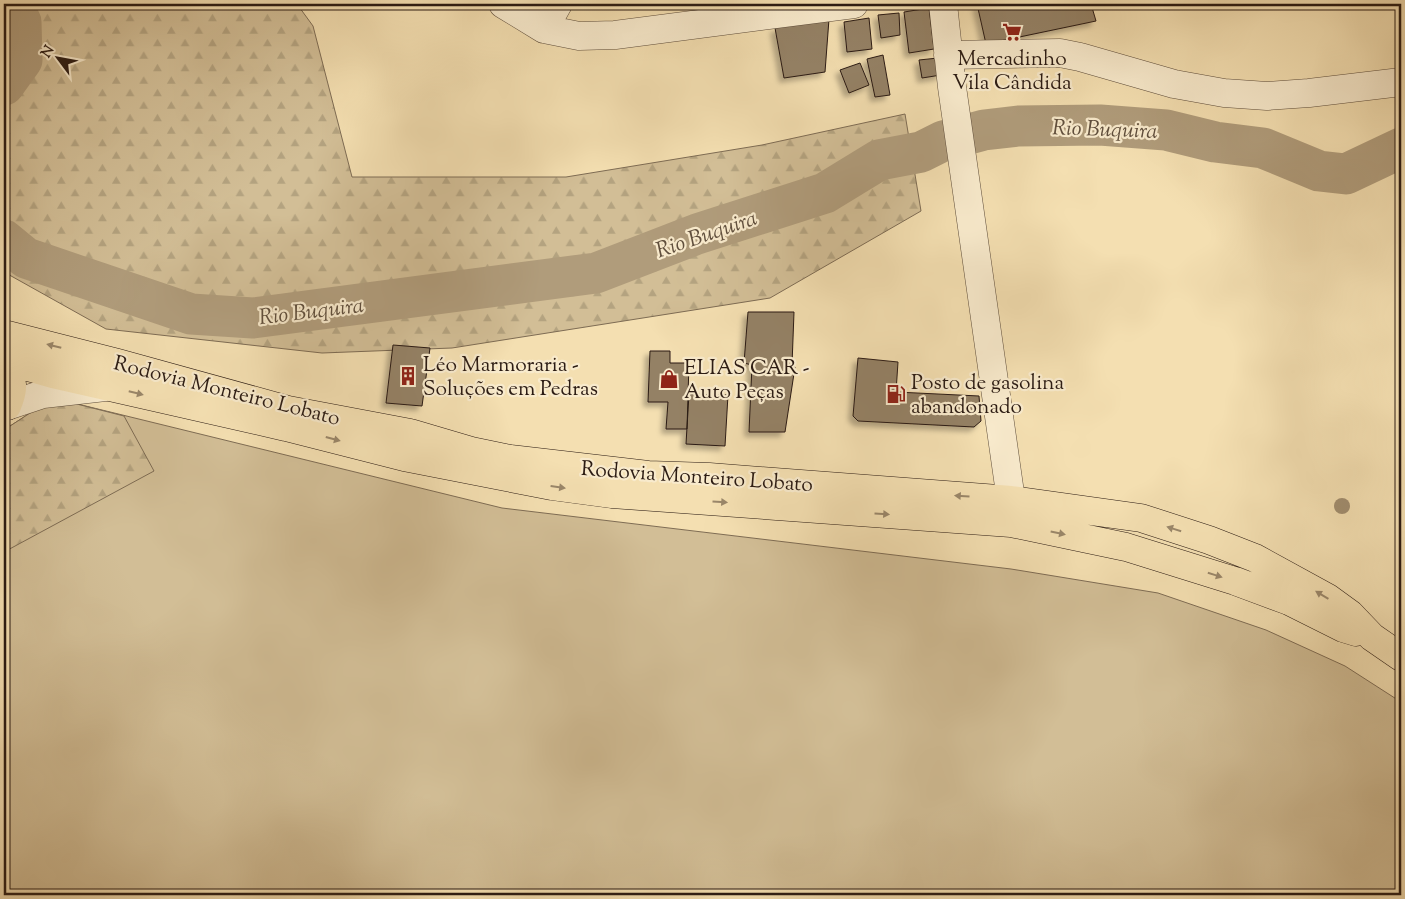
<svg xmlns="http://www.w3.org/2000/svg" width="1405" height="899" font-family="'Sorts Mill Goudy',serif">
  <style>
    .grass { fill: #d2be96; stroke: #7e6c54 }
    .forest { fill: url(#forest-firs); stroke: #7e6c54 }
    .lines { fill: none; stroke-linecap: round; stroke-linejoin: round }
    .river { stroke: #b09c7b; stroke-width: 41 }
    .building { fill: #948165; stroke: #2b1b13; filter: url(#shadow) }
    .minor-casing { stroke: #5d4c3a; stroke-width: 29 }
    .major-casing { stroke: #2b1b13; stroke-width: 29 }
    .minor { stroke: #f8eacc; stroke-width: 28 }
    .major { stroke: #f4dfb1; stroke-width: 28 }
    .tree { fill: #a18e70 }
    .oneway { fill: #9a876a }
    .labels { text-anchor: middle; stroke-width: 4.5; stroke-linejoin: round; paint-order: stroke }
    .poi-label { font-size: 21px; fill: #2b1b13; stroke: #f8eacc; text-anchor: start }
    .street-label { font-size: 21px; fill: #2b1b13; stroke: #f8eacc }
    .water-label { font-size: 22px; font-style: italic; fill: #604f3d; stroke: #f8eacc }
  </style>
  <defs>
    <pattern id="forest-firs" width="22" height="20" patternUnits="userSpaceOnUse" patternTransform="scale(1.25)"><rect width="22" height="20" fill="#d2be96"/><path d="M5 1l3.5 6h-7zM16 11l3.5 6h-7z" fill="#b4a380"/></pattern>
    <filter id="shadow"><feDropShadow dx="-4.5" dy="4.5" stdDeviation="2.5" flood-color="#0004"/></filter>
  </defs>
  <rect width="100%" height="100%" fill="#f4dfb1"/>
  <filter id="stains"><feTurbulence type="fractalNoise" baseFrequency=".004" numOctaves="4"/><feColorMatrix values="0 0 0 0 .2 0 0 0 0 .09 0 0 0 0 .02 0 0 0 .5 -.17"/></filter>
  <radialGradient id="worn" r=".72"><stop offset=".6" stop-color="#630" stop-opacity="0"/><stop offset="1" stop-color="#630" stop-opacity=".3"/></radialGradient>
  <path class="grass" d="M53 398 502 508 1011 569 1158 593 1266 630 1345 666 1401 702V895H4V430Z"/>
  <path class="forest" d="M4 4H297L313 26 352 177H566L762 145 905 114 921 211 770 298 452 348 322 353 106 329 4 272Z
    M53 398 124 416 154 471 4 552V430Z"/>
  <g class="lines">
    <path class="river" d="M4 85 22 60 21 22 11 4
      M4 240 26 258 191 314 253 318 596 273 697 234 825 193 879 160 921 152 943 141 984 130 1018 126 1100 125 1166 130 1215 142 1263 148 1319 171 1346 174 1401 148"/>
  </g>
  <path class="building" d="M977 4H1091L1096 21 986 44Z
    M929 8 934 49 909 53 904 12Z
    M899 13 900 35 881 38 878 15Z
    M869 18 872 49 847 52 844 22Z
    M829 19 825 72 784 78 775 28Z
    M883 55 890 95 875 97 867 59Z
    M938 58 941 75 922 78 919 60Z
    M860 63 869 85 849 93 840 70Z
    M748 312H794L792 365 795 367 785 432H749L752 365 744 363Z
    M393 345 430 348 422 406 386 403Z
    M650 351H670V363H689L687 429H666L668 402H648Z
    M858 358 898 362 896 392 979 396 981 421 974 427 858 421 853 416Z
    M689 394 728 395 725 446 686 444Z"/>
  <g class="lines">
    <g class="minor-casing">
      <path id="minor" d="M503 4 544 29 579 36 615 35 854 4
        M943 4 952 87 1011 500V522
        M544 29 558 4
        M948 55 1060 53 1080 57 1174 84 1224 93 1267 96 1309 93 1401 82
        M7 406 43 394 105 387"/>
    </g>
    <g class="major-casing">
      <path id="major" d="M4 334 118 363 288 410 410 433 471 451 510 459 648 475 709 477 1011 500 1141 518 1209 540 1255 558 1328 598 1350 614 1372 637 1401 657
        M4 360 53 374 286 427 404 457 552 486 612 494 1011 523 1126 547 1235 581 1289 601 1343 628 1356 632
        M4 360C12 381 16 385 7 406"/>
    </g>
    <use href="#minor" class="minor"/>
    <use href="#major" class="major"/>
  </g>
  <circle class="tree" cx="1342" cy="506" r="8"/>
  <defs><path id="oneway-solid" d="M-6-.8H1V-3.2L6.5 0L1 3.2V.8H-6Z" transform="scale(1.25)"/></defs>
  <g class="oneway">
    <use href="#oneway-solid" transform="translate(54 346) rotate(-166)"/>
    <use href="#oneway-solid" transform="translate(136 393) rotate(14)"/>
    <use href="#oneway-solid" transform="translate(333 439) rotate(15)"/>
    <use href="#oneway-solid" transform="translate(558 487) rotate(8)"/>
    <use href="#oneway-solid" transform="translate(962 496) rotate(-176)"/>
    <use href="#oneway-solid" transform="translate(720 502) rotate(4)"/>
    <use href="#oneway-solid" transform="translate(882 514) rotate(4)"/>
    <use href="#oneway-solid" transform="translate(1174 529) rotate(-163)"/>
    <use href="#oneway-solid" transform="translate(1058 533) rotate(12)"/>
    <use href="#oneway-solid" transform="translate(1215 575) rotate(17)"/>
    <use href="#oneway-solid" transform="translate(1322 595) rotate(-149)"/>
  </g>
  <defs>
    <g id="supermarket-bare" transform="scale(1.5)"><path d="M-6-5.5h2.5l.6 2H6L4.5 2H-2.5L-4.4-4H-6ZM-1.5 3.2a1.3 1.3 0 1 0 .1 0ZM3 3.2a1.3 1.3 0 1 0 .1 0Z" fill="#8f2418" stroke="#f8eacc" stroke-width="2.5" paint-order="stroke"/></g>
    <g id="building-bare" transform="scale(1.5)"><path d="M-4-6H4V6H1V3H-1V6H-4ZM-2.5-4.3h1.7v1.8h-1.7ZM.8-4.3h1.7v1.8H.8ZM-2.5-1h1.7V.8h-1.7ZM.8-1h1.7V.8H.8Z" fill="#8f2418" stroke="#f8eacc" stroke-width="2.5" paint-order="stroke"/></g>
    <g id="shop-bare" transform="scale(1.5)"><path d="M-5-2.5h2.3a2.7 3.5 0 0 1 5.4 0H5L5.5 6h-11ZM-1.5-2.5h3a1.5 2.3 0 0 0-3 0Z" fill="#8f2418" stroke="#f8eacc" stroke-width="2.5" paint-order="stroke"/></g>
    <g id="fuel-bare" transform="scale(1.5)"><path d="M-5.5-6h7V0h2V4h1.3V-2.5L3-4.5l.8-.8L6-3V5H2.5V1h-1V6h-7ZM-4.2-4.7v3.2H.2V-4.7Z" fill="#8f2418" stroke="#f8eacc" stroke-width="2.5" paint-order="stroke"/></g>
  </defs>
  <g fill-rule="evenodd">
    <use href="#supermarket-bare" x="1012" y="32"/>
    <use href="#building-bare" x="408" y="376"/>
    <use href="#shop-bare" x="669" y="379"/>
    <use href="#fuel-bare" x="896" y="394"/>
  </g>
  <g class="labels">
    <g class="poi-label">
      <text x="1012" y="65" text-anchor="middle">Mercadinho<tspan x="1012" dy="24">Vila Cândida</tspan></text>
      <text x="423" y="371">Léo Marmoraria -<tspan x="423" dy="24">Soluções em Pedras</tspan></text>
      <text x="684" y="374">ELIAS CAR -<tspan x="684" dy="24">Auto Peças</tspan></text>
      <text x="911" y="389">Posto de gasolina<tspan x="911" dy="24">abandonado</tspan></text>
    </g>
    <g class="street-label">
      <text transform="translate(227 390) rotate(14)" y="7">Rodovia Monteiro Lobato</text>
      <text transform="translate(697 476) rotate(4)" y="7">Rodovia Monteiro Lobato</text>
    </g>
    <g class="water-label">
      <text transform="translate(1105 128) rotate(2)" y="8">Rio Buquira</text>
      <text transform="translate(706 233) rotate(-19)" y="8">Rio Buquira</text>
      <text transform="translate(311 310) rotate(-7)" y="8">Rio Buquira</text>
    </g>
  </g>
  <rect width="1405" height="899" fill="none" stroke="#f4dfb1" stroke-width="20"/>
  <rect x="5" y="5" width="1395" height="889" fill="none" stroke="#2b1b13" stroke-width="2.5"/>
  <rect x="10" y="10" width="1385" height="879" fill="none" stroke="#2b1b13"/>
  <g transform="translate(58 58) rotate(302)" stroke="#f8eacc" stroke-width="4" paint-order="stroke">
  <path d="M0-4L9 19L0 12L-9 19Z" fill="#2b1b13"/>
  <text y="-8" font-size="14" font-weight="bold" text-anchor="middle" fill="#2b1b13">N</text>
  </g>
  <rect width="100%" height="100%" filter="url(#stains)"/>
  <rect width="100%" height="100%" fill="url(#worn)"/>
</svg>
